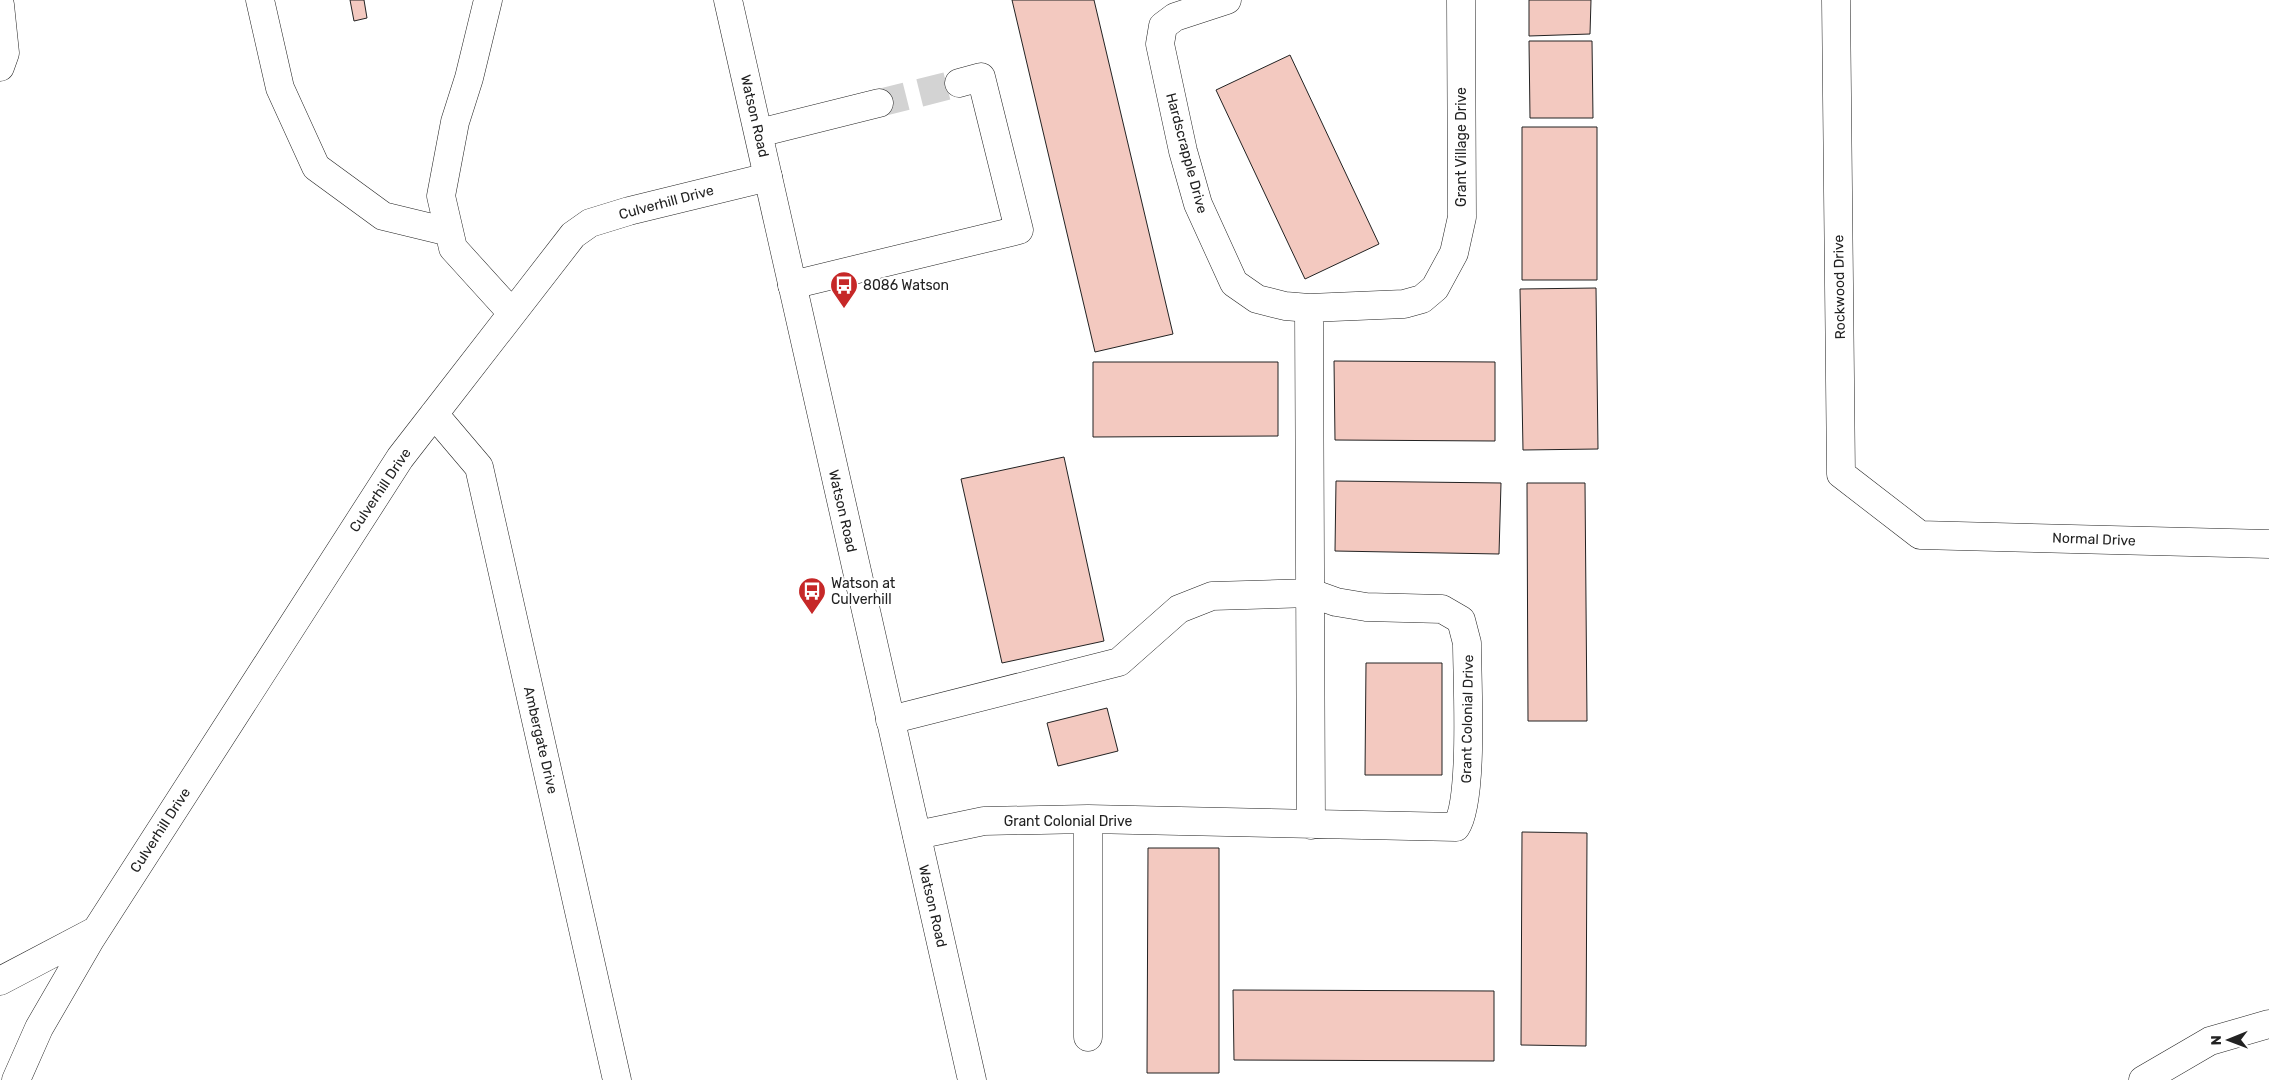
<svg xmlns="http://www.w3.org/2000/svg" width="2269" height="1080" font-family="Rubik,sans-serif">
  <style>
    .building { fill: #f3c9c0; stroke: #222 }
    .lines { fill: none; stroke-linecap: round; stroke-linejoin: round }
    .minor-tunnel { stroke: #d3d3d3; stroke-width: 28; stroke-dasharray: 28 14; stroke-linecap: butt }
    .minor-casing { stroke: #222; stroke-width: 29 }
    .major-casing { stroke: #222; stroke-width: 29 }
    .minor { stroke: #fff; stroke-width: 28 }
    .major { stroke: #fff; stroke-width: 28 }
    .labels { text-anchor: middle; stroke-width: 4; stroke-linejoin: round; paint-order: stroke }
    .street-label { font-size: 14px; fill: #222; stroke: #fff }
    .poi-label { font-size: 14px; fill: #222; stroke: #fff; text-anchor: start }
  </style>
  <rect width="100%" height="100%" fill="#fff"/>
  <path class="building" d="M350 0H364L367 18 354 21Z
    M1012 0H1094L1173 334 1095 352Z
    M1529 0H1591L1590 34 1529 36Z
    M1529 41H1592L1593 118H1530Z
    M1290 55 1379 244 1305 279 1216 90Z
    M1522 127H1597V280H1522Z
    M1596 288 1598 449 1523 450 1520 289Z
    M1334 361 1495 362V441L1335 440Z
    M1093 362H1278V436L1093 437Z
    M1064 457 1104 641 1002 663 961 479Z
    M1336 481 1501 483 1499 554 1335 551Z
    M1527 483H1585L1587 721H1528Z
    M1366 663H1442V775H1365Z
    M1107 708 1118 751 1058 766 1047 723Z
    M1522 832 1587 833 1586 1046 1521 1045Z
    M1148 848H1219V1073H1147Z
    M1233 990 1494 991V1061L1234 1060Z"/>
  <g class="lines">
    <path class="minor-tunnel" d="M879 103 959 83"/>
    <g class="minor-casing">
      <path id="minor" d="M260 0 280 88 316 167 383 216 449 232
        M488 0 469 78 455 122 441 196 453 248 512 313
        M1227 0 1175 17 1163 26 1160 44 1183 151 1198 204 1234 283 1257 299 1285 306 1309 308 1404 304 1422 299 1435 288 1454 253 1462 217 1461 0
        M1836 0 1841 474 1920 535 2269 544
        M0 5 5 53 0 67
        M759 133 879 103
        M792 285 1019 230 981 77 959 83
        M1309 308 1311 825
        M434 414 479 467 617 1080
        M890 720 1119 662 1179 609 1212 596 1311 593 1336 602 1366 607 1442 609 1461 620 1467 643C1467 680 1474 801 1456 827L1088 819 984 821 917 835
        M1088 819V1037
        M0 981 95 931
        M16 1080 39 1028 90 940 400 458 573 235 590 223 629 211 768 177
        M2143 1080 2210 1041 2269 1024"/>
    </g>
    <g class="major-casing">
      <path id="major" d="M728 0 972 1080"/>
    </g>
    <use href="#minor" class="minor"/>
    <use href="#major" class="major"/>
  </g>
  <defs>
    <g id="bus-pin" transform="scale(1.4375)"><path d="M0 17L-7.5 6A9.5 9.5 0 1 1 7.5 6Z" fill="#c62828" stroke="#fff"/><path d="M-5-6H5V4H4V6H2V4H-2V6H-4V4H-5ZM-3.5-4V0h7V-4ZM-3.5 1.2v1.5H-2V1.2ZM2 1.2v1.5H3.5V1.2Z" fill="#fff"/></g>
  </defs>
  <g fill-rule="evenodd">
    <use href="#bus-pin" x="844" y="285"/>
    <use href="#bus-pin" x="812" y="591"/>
  </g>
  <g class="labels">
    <g class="street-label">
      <text transform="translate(755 116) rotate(77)" y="5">Watson Road</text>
      <text transform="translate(1461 147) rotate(-90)" y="5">Grant Village Drive</text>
      <text transform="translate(1187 153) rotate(75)" y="5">Hardscrapple Drive</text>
      <text transform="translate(666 202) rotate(-15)" y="5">Culverhill Drive</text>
      <text transform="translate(1839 287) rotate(-91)" y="5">Rockwood Drive</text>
      <text transform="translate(380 490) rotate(-56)" y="5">Culverhill Drive</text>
      <text transform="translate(843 511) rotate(77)" y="5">Watson Road</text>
      <text transform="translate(2094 539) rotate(2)" y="5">Normal Drive</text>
      <text transform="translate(1467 719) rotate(-89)" y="5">Grant Colonial Drive</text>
      <text transform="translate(541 740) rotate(77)" y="5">Ambergate Drive</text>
      <text x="1068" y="826">Grant Colonial Drive</text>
      <text transform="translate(160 830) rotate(-57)" y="5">Culverhill Drive</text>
      <text transform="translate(933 906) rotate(77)" y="5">Watson Road</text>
    </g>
    <g class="poi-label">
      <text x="863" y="290">8086 Watson</text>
      <text x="831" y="588">Watson at<tspan x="831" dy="16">Culverhill</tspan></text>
    </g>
  </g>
  <g transform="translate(2229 1040) rotate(269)" stroke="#ffffff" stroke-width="4" paint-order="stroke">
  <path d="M0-4L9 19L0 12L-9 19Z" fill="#222222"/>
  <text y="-8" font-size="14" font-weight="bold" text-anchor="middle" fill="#222222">N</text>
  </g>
</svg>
